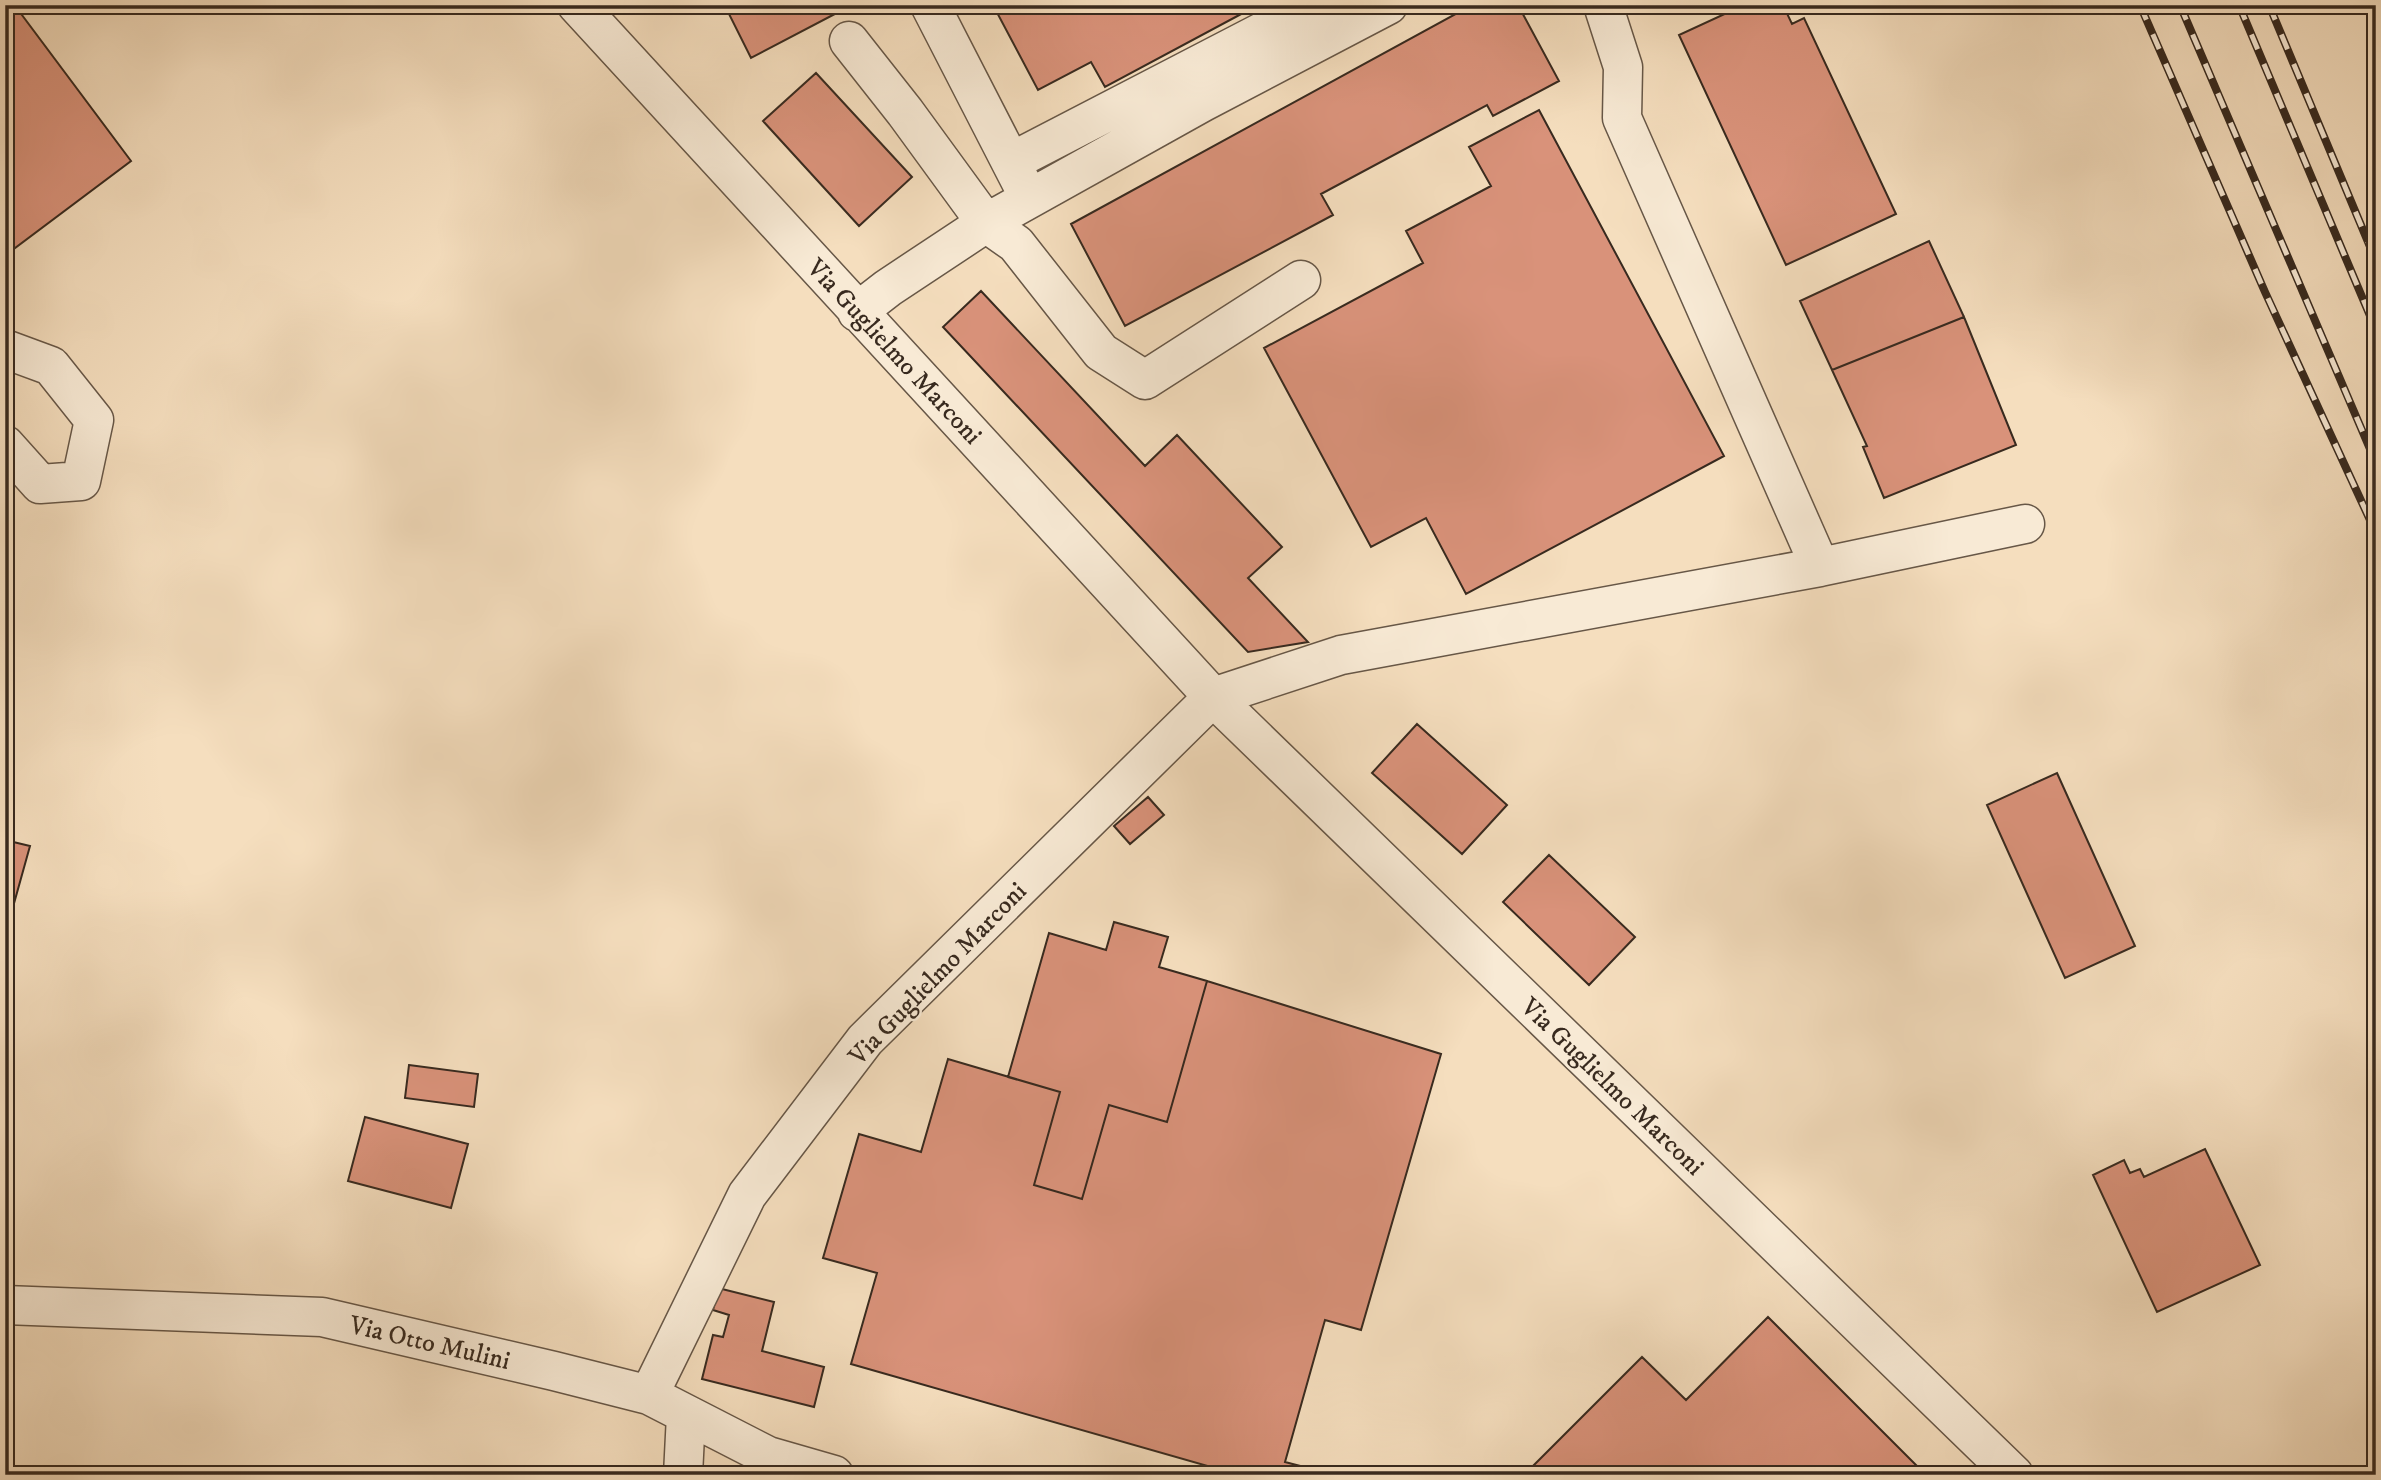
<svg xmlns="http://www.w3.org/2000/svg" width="2381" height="1480" font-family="'IM FELL DW Pica',serif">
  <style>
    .building { fill: #d9927a; stroke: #382a1f; stroke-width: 2 }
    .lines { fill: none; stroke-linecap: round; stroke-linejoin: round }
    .minor-casing { stroke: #675747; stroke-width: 41 }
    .minor { stroke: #f8ead5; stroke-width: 38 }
    .rail-casing { stroke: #382a1f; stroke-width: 8 }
    .rail { stroke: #f8ead5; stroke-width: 5; stroke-dasharray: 16; stroke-linecap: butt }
    .labels { text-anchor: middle; stroke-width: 5; stroke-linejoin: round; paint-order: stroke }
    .street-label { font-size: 26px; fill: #382a1f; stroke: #f8ead5 }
  </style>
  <rect width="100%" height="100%" fill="#f5debe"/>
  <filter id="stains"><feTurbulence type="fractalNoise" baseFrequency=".00286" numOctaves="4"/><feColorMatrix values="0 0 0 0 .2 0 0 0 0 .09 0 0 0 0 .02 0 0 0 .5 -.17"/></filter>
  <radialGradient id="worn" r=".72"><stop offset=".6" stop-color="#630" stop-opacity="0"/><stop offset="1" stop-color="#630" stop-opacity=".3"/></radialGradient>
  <path class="building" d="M5 5H28L19 11 131 161 11 251 5 243Z
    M740 5H852L751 58 728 12Z
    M993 5H1258L1105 87 1091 62 1038 90Z
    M1472 5H1518L1559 81 1493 116 1487 105 1321 194 1333 215 1125 326 1071 224Z
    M1744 5H1783L1792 24 1804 18 1896 214 1786 265 1679 35Z
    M816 73 912 177 859 226 763 121Z
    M1539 110 1724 456 1466 594 1426 518 1371 547 1264 348 1423 263 1406 231 1491 186 1469 147Z
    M1929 241 1964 317 1832 370 1800 301Z
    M981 291 1145 466 1177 435 1282 547 1248 578 1308 642 1248 652 943 327Z
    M1964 317 2016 445 1884 498 1863 447 1867 446 1832 370Z
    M1417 724 1507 805 1462 854 1372 773Z
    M2057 773 2135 946 2065 978 1987 805Z
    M1148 797 1164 815 1130 844 1114 826Z
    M5 840 30 846 13 907 5 905Z
    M1549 855 1635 937 1589 985 1503 902Z
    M1114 922 1168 937 1159 967 1207 981 1167 1122 1109 1105 1082 1199 1034 1185 1060 1092 1008 1077 1049 933 1106 950Z
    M1207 981 1441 1054 1361 1330 1325 1320 1285 1462 1308 1468 1306 1475H1239L851 1364 877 1273 823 1258 859 1134 921 1152 948 1059 1060 1092 1034 1185 1082 1199 1109 1105 1167 1122Z
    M409 1065 478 1074 474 1107 405 1098Z
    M365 1117 468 1144 451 1208 348 1181Z
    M2205 1149 2260 1265 2157 1312 2093 1175 2124 1160 2130 1173 2140 1169 2144 1177Z
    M718 1288 774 1302 762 1351 824 1367 814 1407 702 1379 713 1335 723 1337 729 1315 713 1310Z
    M1768 1317 1926 1475H1524L1642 1357 1686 1400Z"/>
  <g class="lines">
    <g class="minor-casing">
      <path id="minor" d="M577 5 1213 697 2014 1475
        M930 5 1022 184
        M849 41 905 112 986 223 1203 102 1388 5
        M1011 162 1314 5
        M857 312 888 288 986 223 1016 244 1101 352 1145 380 1301 280
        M5 349 51 366 94 420 81 481 40 484 5 445
        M1820 567 2025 524
        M5 1305 322 1317 554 1371 649 1395 768 1456 834 1475
        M649 1395 747 1195 865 1040 1213 697 1341 655 1820 567 1622 118 1623 67 1603 5
        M683 1475 686 1415"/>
    </g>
    <use href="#minor" class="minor"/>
    <g class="rail-casing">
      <path id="rail" d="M2140 5 2265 292 2376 533
        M2180 5 2376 463
        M2239 5 2376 330
        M2269 5 2376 261"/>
    </g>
    <use href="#rail" class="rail"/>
  </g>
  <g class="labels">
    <g class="street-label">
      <text transform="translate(895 351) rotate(47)" y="9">Via Guglielmo Marconi</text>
      <text transform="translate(937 973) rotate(-46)" y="9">Via Guglielmo Marconi</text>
      <text transform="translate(1613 1086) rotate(44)" y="9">Via Guglielmo Marconi</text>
      <text transform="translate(430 1342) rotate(13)" y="9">Via Otto Mulini</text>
    </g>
  </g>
  <rect width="2381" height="1480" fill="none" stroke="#f5debe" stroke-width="28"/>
  <rect x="7" y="7" width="2367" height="1466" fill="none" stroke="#382a1f" stroke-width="3.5"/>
  <rect x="14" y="14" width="2353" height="1452" fill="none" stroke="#382a1f" stroke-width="2"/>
  <rect width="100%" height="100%" filter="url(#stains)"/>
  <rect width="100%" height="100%" fill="url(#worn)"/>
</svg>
